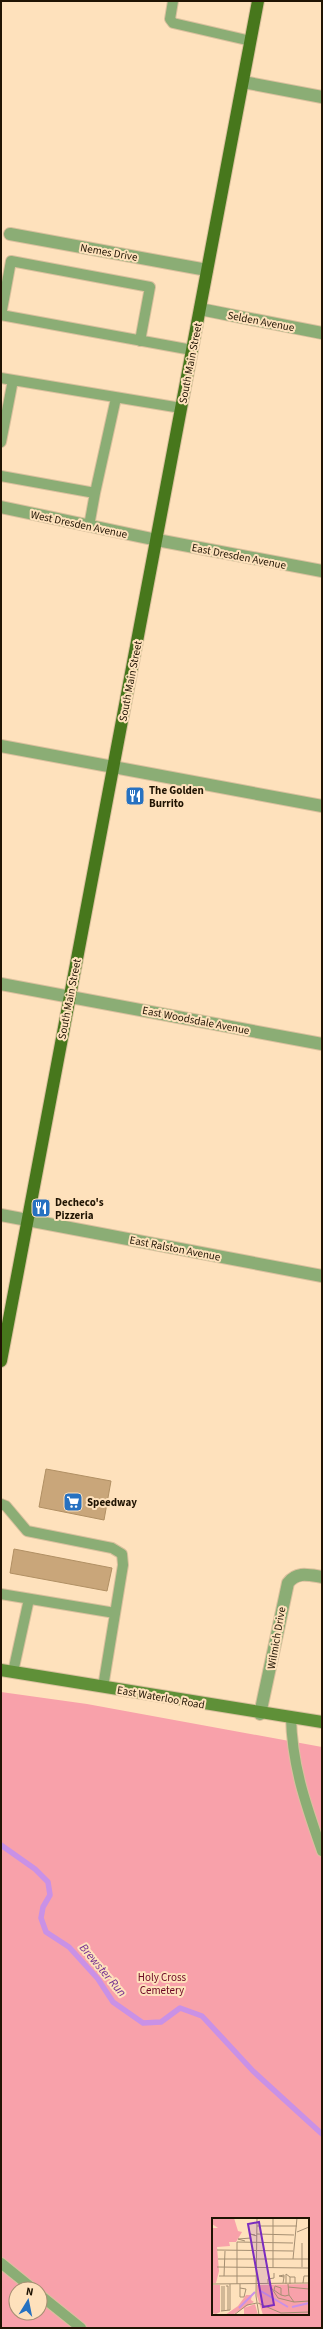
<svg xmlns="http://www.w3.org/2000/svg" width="323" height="2329" font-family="'Source Sans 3',sans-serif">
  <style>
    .green { fill: #f8a1aa; fill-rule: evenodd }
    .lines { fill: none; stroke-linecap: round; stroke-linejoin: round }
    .stream { stroke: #c991e6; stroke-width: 5.5 }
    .building { fill: #c9a67a; stroke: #b19064 }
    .lane-casing { stroke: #dac09e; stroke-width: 12 }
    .street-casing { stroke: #dac09e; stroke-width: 14 }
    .secondary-casing { stroke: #dac09e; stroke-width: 14 }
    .primary-casing { stroke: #dac09e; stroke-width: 14 }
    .lane { stroke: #8bad75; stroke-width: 10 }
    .street { stroke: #8bad75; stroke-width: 12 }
    .secondary { stroke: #5f9038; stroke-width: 12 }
    .primary { stroke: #47771c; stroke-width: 12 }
    .labels { text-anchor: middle; stroke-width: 4; stroke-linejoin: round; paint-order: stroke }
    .street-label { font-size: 11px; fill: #201403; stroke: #fee1bc }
    .poi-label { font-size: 11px; font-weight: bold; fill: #201403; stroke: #fee1bc; text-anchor: start }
    .park-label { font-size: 11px; fill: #6b0623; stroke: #fee1bc }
    .water-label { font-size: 12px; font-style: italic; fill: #722e91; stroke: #fee1bc }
    .inset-river { fill: none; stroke: #c991e6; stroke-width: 2 }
    .inset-road { fill: none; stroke: #a58f72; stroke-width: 1 }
    .view { fill: #7b2cbf; fill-opacity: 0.15; stroke: #7b2cbf; stroke-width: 2 }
    .inset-edge { fill: none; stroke: #201403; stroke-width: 2 }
  </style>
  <rect width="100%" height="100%" fill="#fee1bc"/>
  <path class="green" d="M1 1692 87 1704 322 1747V2328H1ZM213 2219H308V2314H213ZM16 2289H40V2313H16Z"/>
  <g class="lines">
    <path class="stream" d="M1 1845 35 1869 48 1882 50 1895 43 1907 41 1918 46 1932 69 1947 98 1979 113 2002 143 2023 161 2022 180 2008 202 2016 253 2071 322 2134"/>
  </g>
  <path class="building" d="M46 1469 111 1481 104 1520 39 1507Z
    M14 1549 112 1568 107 1591 10 1573Z"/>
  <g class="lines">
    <g class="lane-casing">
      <path id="lane" d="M173 1 170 19 173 23 251 41
        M140 341 150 287 11 261 1 315 192 350
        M1 378 13 380
        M1 442 13 380 181 408
        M1 476 95 493 116 398
        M89 526 95 493
        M1 1504 6 1506 27 1531 112 1548 122 1554 123 1565 103 1687
        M1 1594 115 1613
        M13 1672 29 1599
        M291 1717C292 1766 306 1805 322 1851
        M1 2263 33 2289
        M40 2295 81 2328"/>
    </g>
    <g class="street-casing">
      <path id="street" d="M243 82 322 97
        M10 234 207 270
        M200 309 322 333
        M1 507 157 540 322 571
        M1 746 322 806
        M1 984 322 1044
        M1 1215 322 1276
        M260 1714 288 1583C297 1571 309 1575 322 1577"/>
    </g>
    <g class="secondary-casing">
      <path id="secondary" d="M1 1670 322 1722"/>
    </g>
    <g class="primary-casing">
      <path id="primary" d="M1 1361 258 1"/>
    </g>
    <use href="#lane" class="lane"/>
    <use href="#street" class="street"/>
    <use href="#secondary" class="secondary"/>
    <use href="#primary" class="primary"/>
  </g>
  <defs>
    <g id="restaurant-square" transform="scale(1)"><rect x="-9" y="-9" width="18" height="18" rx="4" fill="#2671c1" stroke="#fee1bc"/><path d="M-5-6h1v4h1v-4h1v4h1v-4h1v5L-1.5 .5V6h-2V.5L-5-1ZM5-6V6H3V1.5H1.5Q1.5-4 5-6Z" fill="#fff"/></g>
    <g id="supermarket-square" transform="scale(1)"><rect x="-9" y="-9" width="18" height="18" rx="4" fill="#2671c1" stroke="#fee1bc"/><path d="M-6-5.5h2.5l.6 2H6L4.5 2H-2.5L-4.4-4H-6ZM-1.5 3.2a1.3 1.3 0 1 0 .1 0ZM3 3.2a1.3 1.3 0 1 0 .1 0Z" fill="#fff"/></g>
  </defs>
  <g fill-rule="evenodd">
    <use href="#restaurant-square" x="135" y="796"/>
    <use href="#restaurant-square" x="41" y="1208"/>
    <use href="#supermarket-square" x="73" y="1502"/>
  </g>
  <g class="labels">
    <g class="street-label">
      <text transform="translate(109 252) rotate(10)" y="4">Nemes Drive</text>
      <text transform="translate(261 321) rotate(11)" y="4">Selden Avenue</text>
      <text transform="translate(190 363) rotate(-79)" y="4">South Main Street</text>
      <text transform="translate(79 524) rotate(12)" y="4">West Dresden Avenue</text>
      <text transform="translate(239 556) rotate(11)" y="4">East Dresden Avenue</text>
      <text transform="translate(130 681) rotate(-79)" y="4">South Main Street</text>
      <text transform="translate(69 999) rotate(-79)" y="4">South Main Street</text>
      <text transform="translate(196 1020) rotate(11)" y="4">East Woodsdale Avenue</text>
      <text transform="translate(175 1248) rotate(11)" y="4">East Ralston Avenue</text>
      <text transform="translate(276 1638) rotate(-80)" y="4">Wilmich Drive</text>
      <text transform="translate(161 1697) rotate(10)" y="4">East Waterloo Road</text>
    </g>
    <g class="poi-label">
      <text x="149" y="794">The Golden<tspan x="149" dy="13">Burrito</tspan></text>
      <text x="55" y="1206">Decheco's<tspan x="55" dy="13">Pizzeria</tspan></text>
      <text x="87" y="1506">Speedway</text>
    </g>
    <g class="park-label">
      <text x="162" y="1981">Holy Cross<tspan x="162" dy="13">Cemetery</tspan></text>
    </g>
    <g class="water-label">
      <text transform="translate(103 1970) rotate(50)" y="4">Brewster Run</text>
    </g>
  </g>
  <g transform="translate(212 2218)">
    <rect width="97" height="97" fill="#fee1bc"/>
    <path d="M0 0H22L26 13 30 14 24 24H17L18 28 5 29 7 53 4 65H0V10H6L0 6ZM97 66V97H51L45 78V67ZM0 67H8V94L4 96 0 95ZM34 77H40L39 82 42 84 22 96 13 97 26 88ZM43 86 46 97H32V90Z" fill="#f8a1aa"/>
    <path class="inset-river" d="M47 72 76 89M80 89 97 85M27 90 43 74"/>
    <path class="inset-road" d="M45 0 44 78 47 97M82 0H97M45 8H85M85 14 97 9M45 16 82 17M43 17 38 16 45 18M33 23 26 21 39 20M5 32 81 33M6 41H97M81 41 85 0M5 49 97 50M90 49V25M61 50V0M7 58H44M12 58 13 33M56 65V61L62 60V55M71 65 72 59V57L67 58 72 59M91 65 92 58H97M0 66 97 65M25 66V24L81 25M57 66 66 80 82 84M74 66V56L78 59M76 66 77 77 82 84 97 83M78 66V59H83V65M14 68H16V92M76 69 97 71M28 70 34 71 32 79H28V66M69 77V70L63 68 62 72 66 75 69 77 73 78 77 77M46 85 69 95 97 94M9 93 18 92V66M10 93V68M12 93V68M22 97 35 87 45 85"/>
    <path class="view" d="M47 4 62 87 51 89 36 6Z"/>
    <rect width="97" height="97" class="inset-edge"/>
  </g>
  <rect width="323" height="2329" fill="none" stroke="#201403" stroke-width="4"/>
  <g transform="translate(28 2301) rotate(10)"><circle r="19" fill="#fee1bc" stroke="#a58f72"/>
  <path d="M0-3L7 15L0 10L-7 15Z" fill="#2671c1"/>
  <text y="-6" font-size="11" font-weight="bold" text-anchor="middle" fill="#201403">N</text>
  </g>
</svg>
